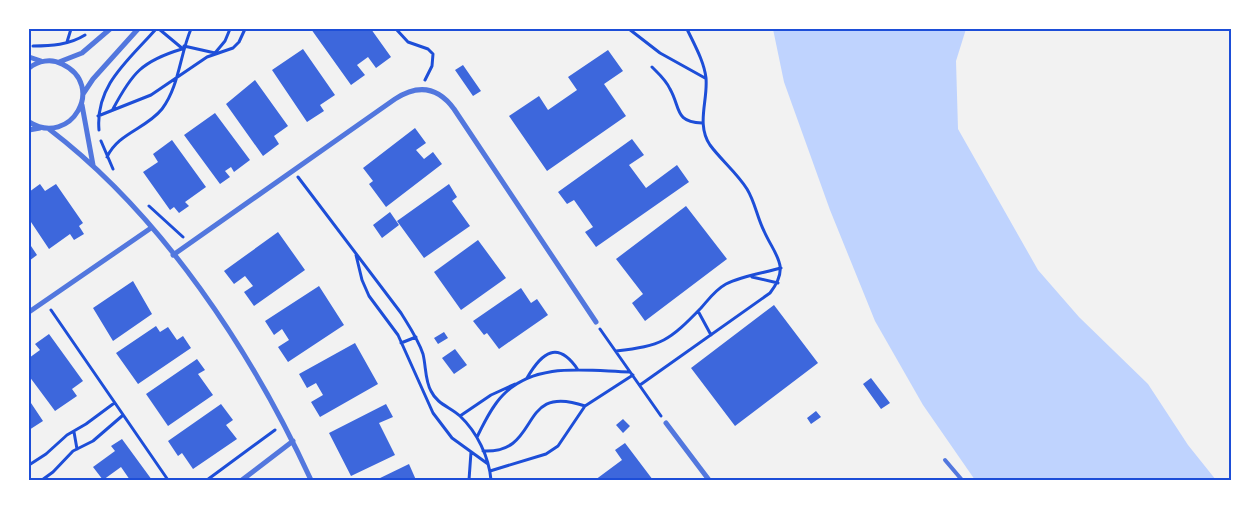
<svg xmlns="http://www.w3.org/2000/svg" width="1260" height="509" font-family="Spectral,serif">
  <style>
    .water { fill: #bfd3fe }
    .building { fill: #3d67dc }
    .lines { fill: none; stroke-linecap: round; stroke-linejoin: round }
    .path { stroke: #1d4ed8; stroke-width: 3 }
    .service { stroke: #5277de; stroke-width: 4 }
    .minor { stroke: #5277de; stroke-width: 5 }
    .neatline { fill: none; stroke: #1d4ed8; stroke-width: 2 }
  </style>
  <rect width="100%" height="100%" fill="#f2f2f2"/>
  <path class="water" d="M773 29H966L956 61 958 129 1038 270 1079 317 1148 384 1188 445 1216 480H975L923 405 875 321 830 210 784 82Z"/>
  <path class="building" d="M311 29H371L391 57 376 68 368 57 357 65 365 75 351 85Z
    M303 49 335 95 320 105 324 111 307 122 272 70Z
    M608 50 623 71 604 84 626 116 547 171 509 116 539 96 548 110 577 90 568 77Z
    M463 65 481 91 473 96 455 70Z
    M255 80 288 126 274 136 279 144 263 156 226 104Z
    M215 113 250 160 234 172 231 167 225 171 230 177 220 184 184 135Z
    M415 128 426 143 416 150 424 159 433 152 442 164 386 207 369 184 373 181 363 168Z
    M632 139 644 155 629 165 646 188 677 165 689 182 596 247 585 232 593 227 574 200 567 204 558 192Z
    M172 140 206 187 185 202 189 206 179 213 174 207 170 210 143 172 158 162 153 154Z
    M40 184 45 191 56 184 83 223 79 226 84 234 74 240 70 234 49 249 29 219V192Z
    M449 184 457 197 452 201 470 226 424 258 397 221Z
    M686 206 727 259 645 321 632 303 643 294 616 259Z
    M390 212 399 225 382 238 373 225Z
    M278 232 305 270 254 306 244 292 253 286 245 276 234 284 224 271Z
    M478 240 506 278 461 310 434 272Z
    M29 243 37 255 29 261Z
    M133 281 152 314 113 341 93 308Z
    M319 286 344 325 288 362 278 347 289 340 282 329 274 335 265 321Z
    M521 288 531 303 537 299 548 315 499 349 487 333 484 335 473 321Z
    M774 305 818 363 735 426 691 368Z
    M156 326 160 332 168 327 177 340 183 336 191 348 138 384 116 353Z
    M444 332 448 338 438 344 434 338Z
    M49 334 83 381 72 389 77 396 55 411 29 376V358L40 350 35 344Z
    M355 343 378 384 320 417 311 402 323 395 316 383 307 388 299 374Z
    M455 349 467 365 454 374 442 358Z
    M197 359 205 370 198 374 213 395 168 426 146 394Z
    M871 378 890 403 881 409 863 384Z
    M29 400 43 421 29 430Z
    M221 404 233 420 226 425 237 439 193 469 182 453 178 456 168 441Z
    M386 404 393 417 379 423 395 455 351 476 329 433Z
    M816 411 821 417 811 424 807 418Z
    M623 419 630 426 623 433 616 425Z
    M122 439 152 480H130L121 467 103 480 93 467 115 451 111 446Z
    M625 443 653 480H595L622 460 615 450Z
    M409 464 416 480H376Z"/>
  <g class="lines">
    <path class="path" d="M159 29 183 49
      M396 29 408 42 428 49 433 54 432 66 425 80
      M629 29 660 53 705 78
      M67 42 71 29
      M33 46C51 46 69 45 85 35
      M184 46 215 53 225 41 230 29
      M652 67C659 74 666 80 670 89 681 108 674 122 702 123
      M113 109C132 73 142 61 182 49
      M98 116 151 95 207 57 233 48 239 42 245 29
      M99 130C95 85 129 60 156 29
      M101 141 113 169
      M107 157C118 133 146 129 162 109 179 87 180 54 191 29
      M298 177 401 313C409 326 418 339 423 354 426 366 425 381 431 391 437 404 450 407 460 416 477 432 489 457 491 480
      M149 206 183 237
      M356 255 362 280 369 296 398 335 433 413 452 438 488 464
      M752 277 778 283
      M51 310 168 480
      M698 311 711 335
      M600 329 661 416
      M401 343 416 337
      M616 351C662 346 669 341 701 308 709 299 715 290 726 284 742 276 763 273 781 268
      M527 378C542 352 558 340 578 370
      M640 385 770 293C791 266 775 256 764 231 757 217 755 202 747 189 737 173 721 160 710 145 696 124 708 101 706 78 704 61 694 44 687 29
      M460 416 491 395 515 384
      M74 432 77 449
      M477 437C484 423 492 406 503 395 536 361 588 371 630 372
      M483 451C543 454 516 382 585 406
      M29 465 46 454 67 435 86 424 113 404
      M490 471 546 454 558 446 585 406 633 375
      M42 480 53 472 73 451 93 441 122 416
      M207 480 275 430
      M469 480 471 452"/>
    <path class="service" d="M945 460 962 480"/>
    <path class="minor" d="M29 57 41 61
      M59 62 82 53 110 29
      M29 68C38 61 51 58 62 64 107 85 71 148 29 122
      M83 94 93 79 138 29
      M82 105 93 165
      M49 129C162 215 252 352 311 480
      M29 130 40 128
      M173 255 395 99C418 84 438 87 454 109L596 322
      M29 312 151 228
      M666 423 709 480
      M242 480 293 441"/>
  </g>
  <rect width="1260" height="509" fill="none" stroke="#ffffff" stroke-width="60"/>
  <rect x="30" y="30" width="1200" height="449" class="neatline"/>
</svg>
